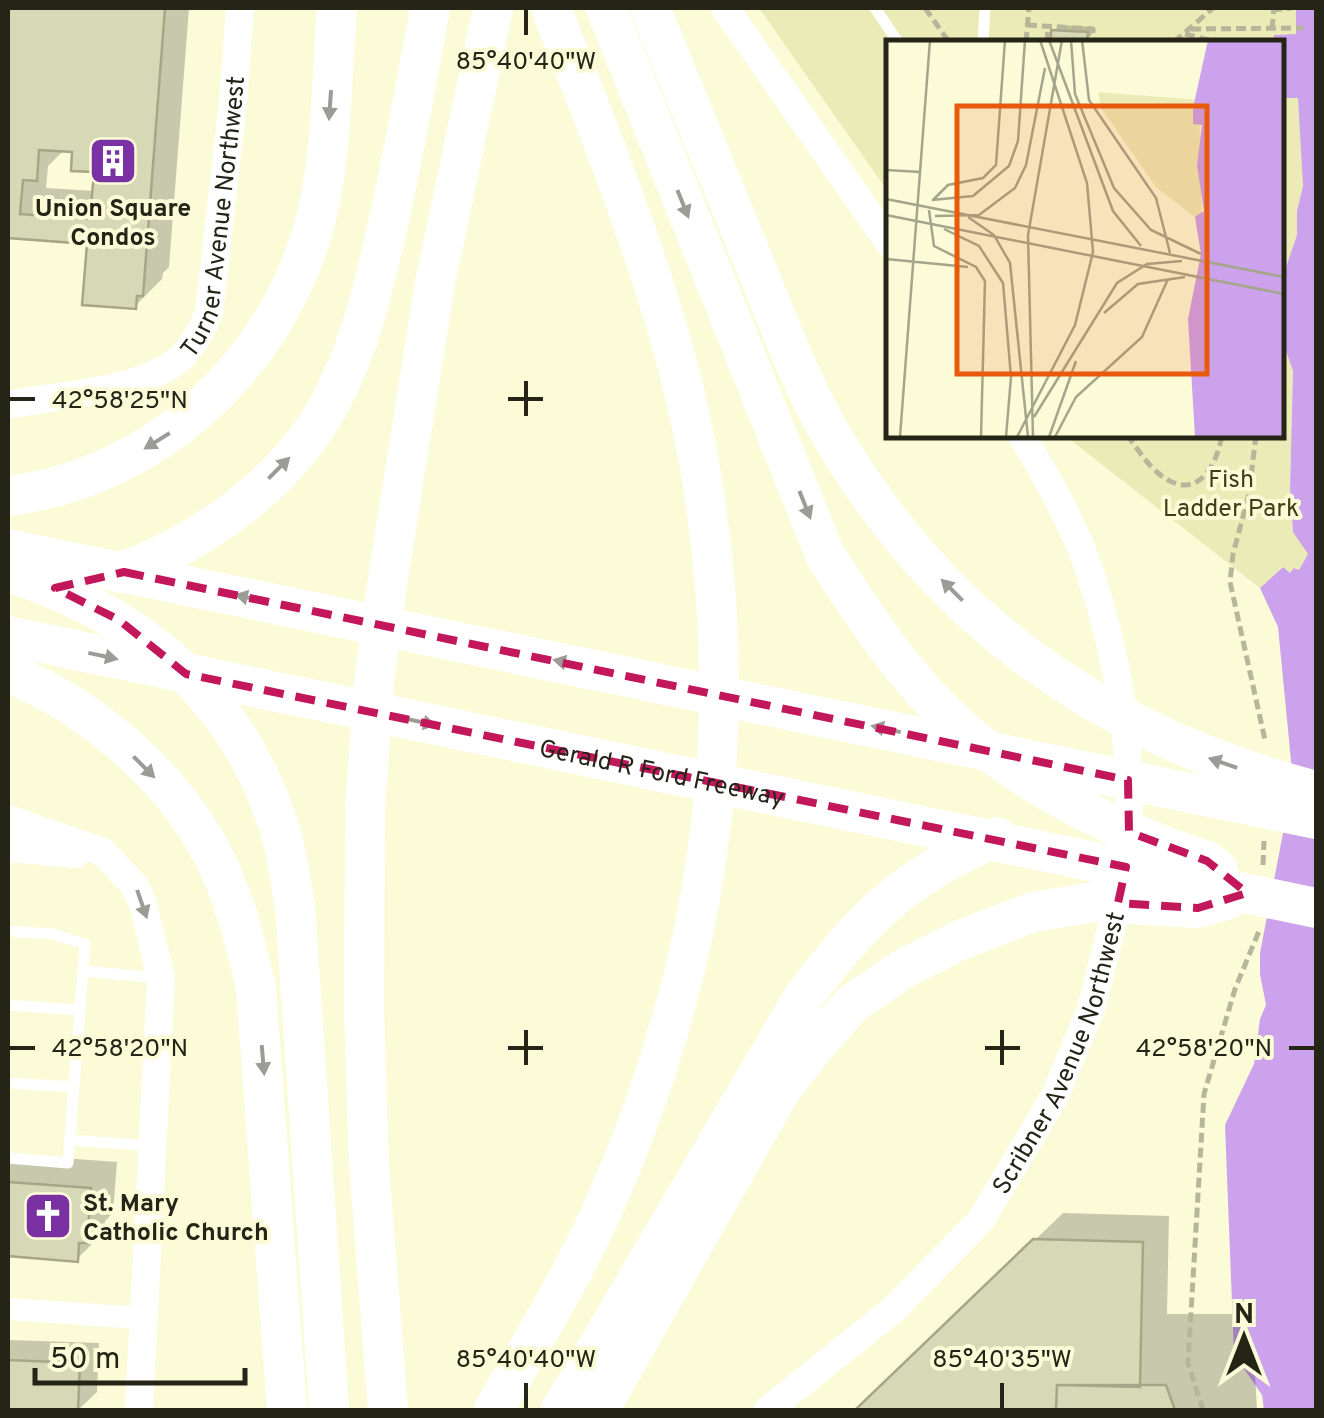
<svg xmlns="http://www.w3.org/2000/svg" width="1324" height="1418" font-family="Overpass,sans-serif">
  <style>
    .green { fill: #ebebb7 }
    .water { fill: #cca2ed }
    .shadow { fill: #0003; fill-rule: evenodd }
    .building { fill: #d7d8b6; stroke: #a7a787; stroke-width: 2.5; fill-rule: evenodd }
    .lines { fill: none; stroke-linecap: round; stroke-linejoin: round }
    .path { stroke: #b6b69a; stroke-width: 5; stroke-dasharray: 10 5; stroke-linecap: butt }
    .service { stroke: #fff; stroke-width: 11 }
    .minor { stroke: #fff; stroke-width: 22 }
    .tertiary { stroke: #fff; stroke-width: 28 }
    .motorway { stroke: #fff; stroke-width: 40 }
    .oneway { fill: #9c9c97 }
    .marked { fill: none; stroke: #c2185b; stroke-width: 8; stroke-dasharray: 20 12; stroke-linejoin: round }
    .ticks { fill: none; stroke: #242417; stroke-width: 4 }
    .labels { text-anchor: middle; stroke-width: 8; stroke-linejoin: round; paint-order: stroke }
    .poi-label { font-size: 25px; font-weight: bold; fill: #242417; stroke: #fbfbd8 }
    .street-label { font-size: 25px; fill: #242417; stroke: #fbfbd8 }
    .park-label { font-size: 25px; fill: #3f3e18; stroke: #fbfbd8 }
    .inset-road { fill: none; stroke: #a5a58b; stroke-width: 2.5 }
    .view { fill: #e8590c; fill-opacity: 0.15; stroke: #e8590c; stroke-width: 5 }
    .inset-edge { fill: none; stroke: #242417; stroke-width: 5 }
    .ticks-label { font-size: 25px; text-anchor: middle; fill: #242417; stroke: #fbfbd8; stroke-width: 8; stroke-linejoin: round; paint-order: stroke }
  </style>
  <rect width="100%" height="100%" fill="#fbfbd8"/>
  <path class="green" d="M759 8H1296L1303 186 1297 211V235L1282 279V42H889V193Z
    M1282 340 1293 371 1290 488 1293 531 1308 554 1299 570 1290 573 1282 567 1260 588 1064 435H1282Z"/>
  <path class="water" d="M1296 8H1316V1410H1264L1262 1395 1234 1354 1225 1125 1254 1064 1260 1019 1266 1005 1260 974V953L1293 781 1278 627 1260 588 1283 567 1290 573 1294 568 1299 570 1308 554 1293 532 1290 488 1293 371 1282 340V279L1297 235V211L1303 186 1298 98H1282V42H1274V35L1296 34Z"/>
  <path class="shadow" d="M8 8H189L169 267 163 273 162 279 135 306 90 242 8 235ZM75 150 96 170 95 191 46 188 48 166 63 151Z
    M1060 25 1093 27 1092 34 1086 40 1054 31Z
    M8 1154 117 1162 113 1213 105 1221 104 1232 77 1259 8 1255Z
    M1063 1213 1169 1216 1167 1314H1238L1255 1374 1257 1410H858Z
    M8 1340 99 1343 97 1392 78 1410 8 1409Z"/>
  <path class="building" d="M8 8H165L143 296H137L136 309 82 305 87 244 8 238ZM39 150 72 152 71 171 94 172 90 219 20 214 23 180 37 181Z
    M1051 30 1088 32 1087 42 1051 41Z
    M8 1182 91 1188 87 1243H79L78 1262 8 1256Z
    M1033 1239 1143 1242 1140 1387 1057 1385 1056 1410H855Z
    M8 1360 80 1363 78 1410H8Z
    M1057 1385H1166L1175 1410H1056Z"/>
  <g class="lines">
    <path class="path" d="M925 8 949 42
      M1272 10 1292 8
      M1027 25 1093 29V42
      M1191 29 1303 28
      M1272 29 1274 8
      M1185 34 1217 42
      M1026 42 1029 8
      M1047 42 1048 27
      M1174 42 1213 8
      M1127 435C1137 448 1146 463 1158 473 1195 504 1216 469 1222 435
      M1256 435 1249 494 1233 554 1230 582 1265 740
      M1263 865 1264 841
      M1203 1410 1188 1363 1204 1094 1235 989 1259 931"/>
    <path class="service" d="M875 8 898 42
      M983 42 985 8
      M8 931 53 934 85 944 68 1163 8 1158
      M83 971 159 978
      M8 1005 80 1010
      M8 1083 74 1087
      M70 1140 151 1146"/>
    <path class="minor" d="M8 1309 141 1318"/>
    <g class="tertiary">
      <path d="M725 8 889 243"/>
      <path id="s1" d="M8 405C60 394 146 393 185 354 196 342 202 327 209 313L233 102 240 8"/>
      <path d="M1022 435C1047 479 1074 524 1090 572 1118 657 1135 754 1127 843"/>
      <path d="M8 819 103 852 115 865 135 886 143 904 161 978 139 1410"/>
      <path d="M8 848 76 854"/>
      <path id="s2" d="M768 1410 894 1309 981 1220 1055 1096 1092 1006 1122 886"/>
    </g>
    <g class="motorway">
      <path d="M606 8 825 555C864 615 902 675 955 723 1025 787 1117 832 1207 861L1218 870"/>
      <path d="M650 8C684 92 718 176 753 260 777 319 799 379 830 433 941 624 1106 736 1316 791"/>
      <path d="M8 496C154 478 275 367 314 226 333 157 331 79 337 8"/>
      <path d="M8 549 1316 819"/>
      <path d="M8 572C139 614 238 695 280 830 288 854 290 881 295 906L329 1410"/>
      <path d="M119 573C202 543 286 484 329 405 360 348 374 287 388 224 404 152 417 80 430 8"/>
      <path id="s3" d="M8 636 1316 908"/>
      <path d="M8 673C96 708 182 784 221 872 238 910 247 950 256 989L287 1410"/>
      <path d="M388 1410 369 1165 364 1010 365 809 374 682 388 578 435 283 493 8"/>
      <path d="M494 1410C530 1344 571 1280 602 1211 718 950 750 688 688 408 658 275 600 134 551 8"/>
      <path d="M561 1410 804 996C864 918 904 876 997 837"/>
      <path d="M599 1410 780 1091 818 1042 853 1003 903 969 958 941 1033 912 1094 902 1198 908 1229 899"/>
    </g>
  </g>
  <defs><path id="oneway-solid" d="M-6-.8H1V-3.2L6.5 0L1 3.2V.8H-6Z" transform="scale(2.5)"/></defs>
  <g class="oneway">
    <use href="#oneway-solid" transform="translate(330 105) rotate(94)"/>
    <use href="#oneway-solid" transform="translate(683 204) rotate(68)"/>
    <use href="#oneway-solid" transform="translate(157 441) rotate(148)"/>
    <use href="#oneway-solid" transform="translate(279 468) rotate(-45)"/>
    <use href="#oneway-solid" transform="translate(805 505) rotate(68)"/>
    <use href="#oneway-solid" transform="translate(952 590) rotate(-135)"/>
    <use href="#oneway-solid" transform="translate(250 598) rotate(-168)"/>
    <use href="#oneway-solid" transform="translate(103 656) rotate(12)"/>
    <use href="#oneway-solid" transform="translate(568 663) rotate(-168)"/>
    <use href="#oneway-solid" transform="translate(421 722) rotate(12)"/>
    <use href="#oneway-solid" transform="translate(886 729) rotate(-168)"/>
    <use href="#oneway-solid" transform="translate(1223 763) rotate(-161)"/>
    <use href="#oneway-solid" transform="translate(144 767) rotate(45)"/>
    <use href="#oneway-solid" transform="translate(142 904) rotate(71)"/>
    <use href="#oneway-solid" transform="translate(263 1060) rotate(85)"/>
  </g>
  <path class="marked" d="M124 572 1128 780 1129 832 1207 861 1247 893 1198 908 1118 903 1126 867 186 674 119 620 55 588Z"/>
  <path class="ticks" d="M526 10V35M526 381V416M10 399H35M508 399H543M526 1030V1065M1002 1030V1065M10 1048H35M508 1048H543M985 1048H1020M1289 1048H1314M526 1383V1408M1002 1383V1408"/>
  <defs>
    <g id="building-square" transform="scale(2.5)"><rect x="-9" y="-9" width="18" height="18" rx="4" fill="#7931a4" stroke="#fbfbd8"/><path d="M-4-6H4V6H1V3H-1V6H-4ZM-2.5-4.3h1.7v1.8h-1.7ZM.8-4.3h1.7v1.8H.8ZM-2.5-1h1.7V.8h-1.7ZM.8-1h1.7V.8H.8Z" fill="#fff"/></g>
    <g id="church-square" transform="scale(2.5)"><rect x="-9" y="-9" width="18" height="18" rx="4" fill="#7931a4" stroke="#fbfbd8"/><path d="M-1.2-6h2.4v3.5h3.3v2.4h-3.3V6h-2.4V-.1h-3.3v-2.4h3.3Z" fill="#fff"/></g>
  </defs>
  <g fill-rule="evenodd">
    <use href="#building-square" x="113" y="161"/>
    <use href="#church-square" x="48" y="1216"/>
  </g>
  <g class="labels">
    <g class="poi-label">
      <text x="113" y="216">Union Square<tspan x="113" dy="29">Condos</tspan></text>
      <text x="83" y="1211" text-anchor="start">St. Mary<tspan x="83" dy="29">Catholic Church</tspan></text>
    </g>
    <g class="street-label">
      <text dy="9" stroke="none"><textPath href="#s1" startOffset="330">Turner Avenue Northwest</textPath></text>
      <text dy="9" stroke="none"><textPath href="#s3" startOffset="668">Gerald R Ford Freeway</textPath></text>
      <text dy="9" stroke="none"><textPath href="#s2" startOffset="472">Scribner Avenue Northwest</textPath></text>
    </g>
    <g class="park-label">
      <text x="1231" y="487">Fish<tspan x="1231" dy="29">Ladder Park</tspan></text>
    </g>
  </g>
  <g transform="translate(886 40)">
    <rect width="398" height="398" fill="#fbfbd8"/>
    <path d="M212 52 313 60 316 174 309 177 270 147 215 68Z" fill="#ebebb7"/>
    <path d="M322 0H397V397H309L302 279 315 214 309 177 318 171 311 125 316 85 307 84V68Z" fill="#cca2ed"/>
    <path class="inset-road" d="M163 0 227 171 255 206M185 0 189 54 228 148 265 190 315 214M196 0 203 60 270 158 284 213M0 130 34 132M0 159 398 237M46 160 87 156 123 126 132 101 139 0M47 160 62 145 97 138 110 125 119 0M43 170 48 206 90 227 99 241 95 397M0 175 398 254M49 176 93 175 129 148 140 125 159 28M82 177 108 195 124 223 142 397M58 189 93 206 117 243 125 337 120 397M0 219 82 227M218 273 252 244 299 237M148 377 231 243 261 224 296 221M14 397 44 0M131 397 189 285 207 212 201 143 154 0M147 397 142 195 176 0M163 397 190 321M169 397 190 357 256 297 282 239"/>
    <path class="view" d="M71 66H321V334H71Z"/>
    <rect width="398" height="398" class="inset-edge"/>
  </g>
  <g class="ticks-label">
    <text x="526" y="69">85°40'40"W</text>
    <text x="120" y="408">42°58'25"N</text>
    <text x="120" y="1056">42°58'20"N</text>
    <text x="1204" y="1056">42°58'20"N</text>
    <text x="526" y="1367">85°40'40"W</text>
    <text x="1002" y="1367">85°40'35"W</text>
  </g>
  <rect width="1324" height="1418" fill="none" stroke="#242417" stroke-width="20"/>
  <g transform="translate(1244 1338)" stroke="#fbfbd8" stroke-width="8" paint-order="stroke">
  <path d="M0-8L18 38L0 25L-18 38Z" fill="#242417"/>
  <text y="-15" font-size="28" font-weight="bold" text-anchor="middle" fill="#242417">N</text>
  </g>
  <path d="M35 1368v15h210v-15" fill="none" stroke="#242417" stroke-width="5"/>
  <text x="50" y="1368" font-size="30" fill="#242417" stroke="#fbfbd8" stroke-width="8" paint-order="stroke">50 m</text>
</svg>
